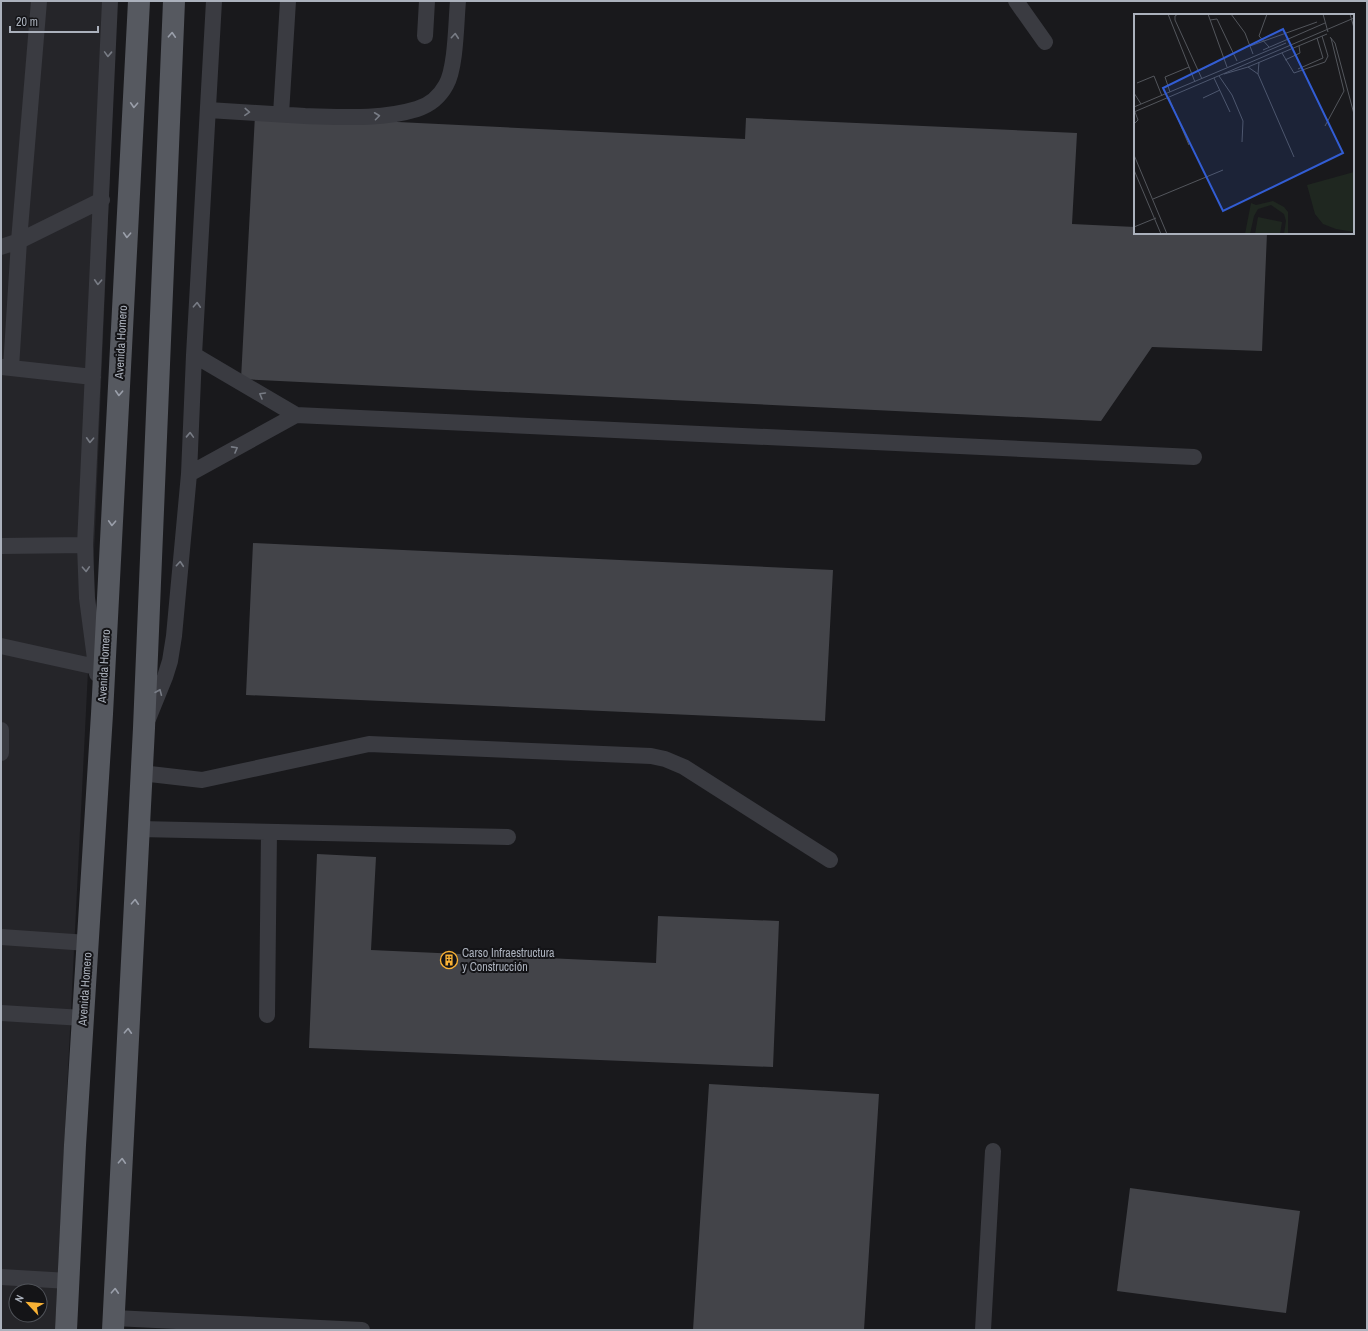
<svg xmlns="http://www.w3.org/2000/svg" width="1368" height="1331" font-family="'Archivo Narrow',sans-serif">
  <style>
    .built { fill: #252529; fill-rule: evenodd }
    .building { fill: #434449 }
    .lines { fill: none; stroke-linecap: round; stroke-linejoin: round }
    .lane { stroke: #3a3b41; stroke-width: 16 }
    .primary { stroke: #565960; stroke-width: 22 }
    .oneway { stroke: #9a9faa }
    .oneway2 { stroke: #787c85 }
    .labels { text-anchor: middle; stroke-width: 4; stroke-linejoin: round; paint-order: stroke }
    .street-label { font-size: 12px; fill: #abb1bc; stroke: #141417 }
    .poi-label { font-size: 12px; fill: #abb1bc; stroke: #141417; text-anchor: start }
    .inset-road { fill: none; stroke: #53565c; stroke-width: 1 }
    .view { fill: #325dd4; fill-opacity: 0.15; stroke: #325dd4; stroke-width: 2 }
    .inset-edge { fill: none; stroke: #abb1bc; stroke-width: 2 }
  </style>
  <rect width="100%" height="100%" fill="#19191c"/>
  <path class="built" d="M1 1H117L95 531 55 1330H1ZM16 1291H40V1315H16Z"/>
  <path class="building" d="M255 115 745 139 746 118 1077 133 1072 224 1135 227V233H1267L1262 351 1152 347 1101 421 241 379Z
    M253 543 833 570 825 721 246 695Z
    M317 854 376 857 371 950 656 963 658 916 779 921 773 1067 309 1048Z
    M709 1084 879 1094 864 1330H693Z
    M1130 1188 1300 1211 1286 1313 1117 1291Z"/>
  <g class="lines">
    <path class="lane" d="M1016 1 1045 42
      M425 36 427 1
      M208 110C240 112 273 114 305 116 342 117 381 120 417 109 430 105 440 96 446 85 456 68 456 22 458 1
      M281 114 288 1
      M1 247 19 241 102 200
      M194 355 296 415 1194 457
      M2 367 93 377
      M11 368 19 241 39 1
      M189 474 296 415
      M1 546 85 545
      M1 646 96 667
      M97 674 87 598 85 545 110 1
      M148 719 165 677 170 661 174 636 189 474 194 355 214 1
      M1 753V730
      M141 773 202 780 369 744 651 756 665 759 684 767 830 860
      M139 829 508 837
      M1 937 88 943
      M1 1013 83 1018
      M267 1015 269 832
      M1 1277 69 1281
      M114 1318 362 1330
      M983 1330 993 1151"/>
    <path class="primary" d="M66 1330 75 1145 102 714 139 1
      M113 1330 144 728 174 1"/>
  </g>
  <defs><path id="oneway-chevron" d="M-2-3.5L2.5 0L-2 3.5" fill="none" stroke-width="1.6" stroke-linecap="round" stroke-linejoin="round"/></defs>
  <g class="oneway">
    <use href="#oneway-chevron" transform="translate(172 35) rotate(-87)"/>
    <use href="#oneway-chevron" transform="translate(134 105) rotate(93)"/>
    <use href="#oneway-chevron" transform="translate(127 235) rotate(93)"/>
    <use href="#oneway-chevron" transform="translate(119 393) rotate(93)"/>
    <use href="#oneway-chevron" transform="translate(112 523) rotate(93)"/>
    <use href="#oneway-chevron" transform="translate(135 902) rotate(-87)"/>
    <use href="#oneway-chevron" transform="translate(128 1031) rotate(-87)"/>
    <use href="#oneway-chevron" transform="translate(122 1161) rotate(-87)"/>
    <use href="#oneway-chevron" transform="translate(115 1291) rotate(-87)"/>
  </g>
  <g class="oneway2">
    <use href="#oneway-chevron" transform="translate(455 36) rotate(-85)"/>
    <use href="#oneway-chevron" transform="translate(108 54) rotate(92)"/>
    <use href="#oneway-chevron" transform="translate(247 112) rotate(3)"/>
    <use href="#oneway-chevron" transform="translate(377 116) rotate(-7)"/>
    <use href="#oneway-chevron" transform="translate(98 282) rotate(93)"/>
    <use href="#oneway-chevron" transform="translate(197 305) rotate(-87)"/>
    <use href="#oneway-chevron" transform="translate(262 395) rotate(-150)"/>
    <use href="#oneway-chevron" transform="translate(190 435) rotate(-88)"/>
    <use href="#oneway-chevron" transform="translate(90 440) rotate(93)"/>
    <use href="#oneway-chevron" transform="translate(235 449) rotate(-29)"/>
    <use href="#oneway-chevron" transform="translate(180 564) rotate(-85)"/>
    <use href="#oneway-chevron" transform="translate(86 569) rotate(87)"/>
    <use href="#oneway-chevron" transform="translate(159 692) rotate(-67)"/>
  </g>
  <defs>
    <g id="building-ring" transform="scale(0.9)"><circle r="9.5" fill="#141417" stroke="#f9b235" stroke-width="1.5"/><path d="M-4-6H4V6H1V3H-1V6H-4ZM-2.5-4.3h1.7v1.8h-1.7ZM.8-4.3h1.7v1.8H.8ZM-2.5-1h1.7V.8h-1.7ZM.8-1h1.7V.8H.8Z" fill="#f9b235"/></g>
  </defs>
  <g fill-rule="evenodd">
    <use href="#building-ring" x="449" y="960"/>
  </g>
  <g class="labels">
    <g class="street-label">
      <text transform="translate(121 342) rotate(-87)" y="4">Avenida Homero</text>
      <text transform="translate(104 666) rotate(-87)" y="4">Avenida Homero</text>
      <text transform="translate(85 989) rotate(-86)" y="4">Avenida Homero</text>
    </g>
    <g class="poi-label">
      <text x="462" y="957">Carso Infraestructura<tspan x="462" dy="14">y Construcción</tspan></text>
    </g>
  </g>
  <g transform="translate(1134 14)">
    <rect width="220" height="220" fill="#19191c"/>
    <path d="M220 158V218L202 215 189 210 181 200 173 171ZM139 187 150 193 154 198V220H150L152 207 150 200 137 191 124 195 120 202 116 220H111L117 189 122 191ZM124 203 148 208 146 220H121Z" fill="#1f2720"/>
    <path class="inset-road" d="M34 0 61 68M44 0 41 2V6L68 65M74 0 93 53M97 0 111 19 119 40M133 0 125 22 135 33M189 0 194 18M216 0 220 14M76 6 83 5 103 47M196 23 201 29 220 100M116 32 183 8M129 36 191 9M148 39 160 59 191 48 194 42 188 22M151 46 166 39 165 32M125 48 124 60 160 143M114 53 124 60M164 55 189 44 183 24M64 57 83 48M90 60 114 53 193 20M85 62 98 81 109 107 108 128M80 64 96 98M3 69 20 62 28 82M36 78 31 63 55 53M0 79 7 90M35 84 55 131M69 84 86 76M0 93 152 29M0 98 220 4M0 110 4 106 1 98M191 112 210 77 197 24M0 141 33 220M0 156 27 220M19 185 89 156M0 213 22 204"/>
    <path class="view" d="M149 15 209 139 89 197 29 74Z"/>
    <rect width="220" height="220" class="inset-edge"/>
  </g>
  <rect width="1368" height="1331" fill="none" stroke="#abb1bc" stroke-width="4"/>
  <g transform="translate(28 1303) rotate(296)"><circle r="19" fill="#141417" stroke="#505359"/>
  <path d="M0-3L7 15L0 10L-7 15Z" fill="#f9b235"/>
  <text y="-6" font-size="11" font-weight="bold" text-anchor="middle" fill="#abb1bc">N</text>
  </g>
  <path d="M10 26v6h88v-6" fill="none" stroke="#abb1bc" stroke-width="2"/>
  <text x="16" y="26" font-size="12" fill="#abb1bc" stroke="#141417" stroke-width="3" paint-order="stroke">20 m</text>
</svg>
